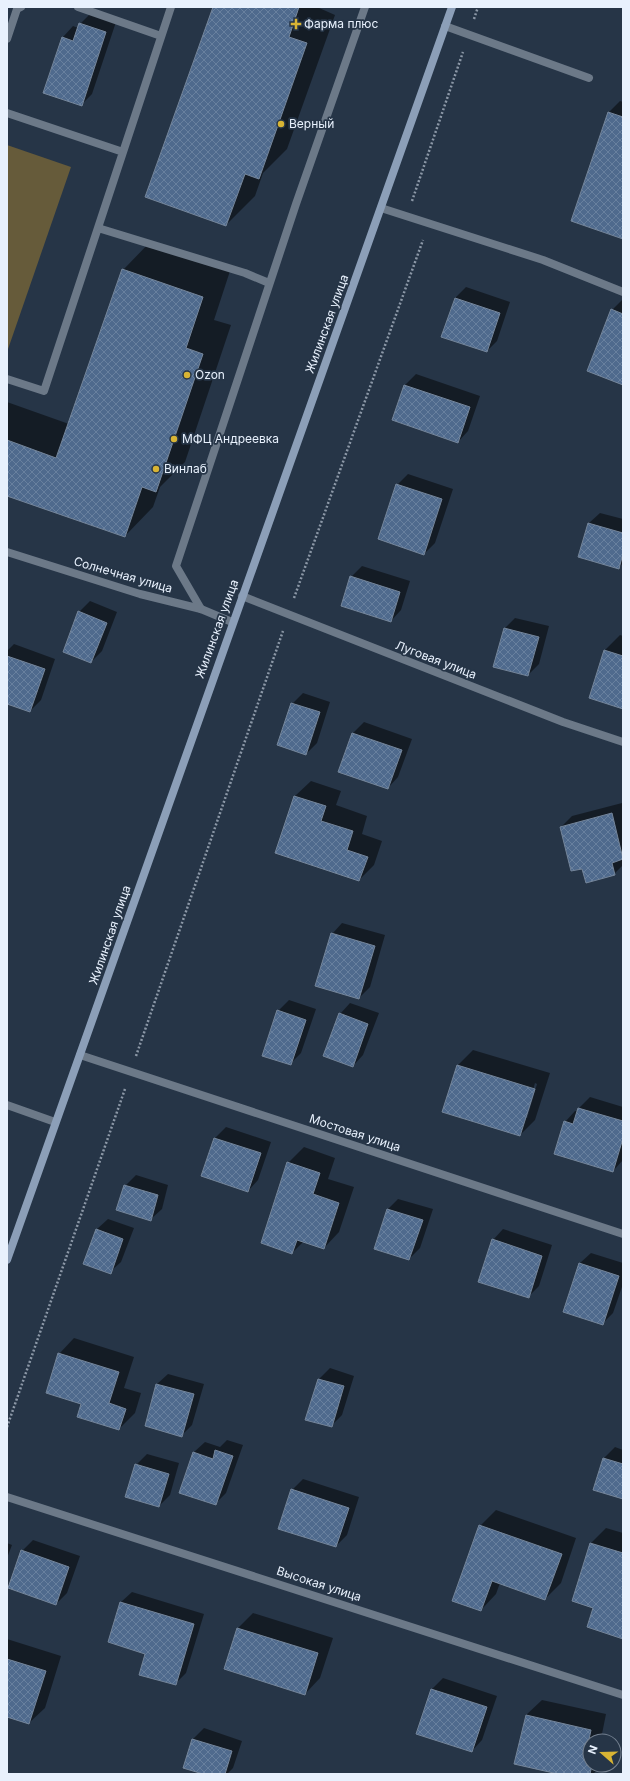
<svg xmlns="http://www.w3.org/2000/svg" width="630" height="1781" font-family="Inter,sans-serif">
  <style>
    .park { fill: #665b3a }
    .shadow { fill: #0007; fill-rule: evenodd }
    .building { fill: url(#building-cross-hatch); stroke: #74859a }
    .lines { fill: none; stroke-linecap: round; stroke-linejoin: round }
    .path { stroke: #8c98a7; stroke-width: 2.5; stroke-dasharray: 2 2; stroke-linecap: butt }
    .service { stroke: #6c7988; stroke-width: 8 }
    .minor { stroke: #6c7988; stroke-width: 8 }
    .secondary { stroke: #8c9fb8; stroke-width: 8 }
    .poi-dot { fill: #d8b434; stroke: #263547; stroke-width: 1.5 }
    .labels { text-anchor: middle; stroke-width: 3.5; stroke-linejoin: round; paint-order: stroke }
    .poi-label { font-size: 12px; fill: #e8f1fd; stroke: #263547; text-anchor: start }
    .street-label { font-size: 12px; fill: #e8f1fd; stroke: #263547 }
  </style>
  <defs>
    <pattern id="building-cross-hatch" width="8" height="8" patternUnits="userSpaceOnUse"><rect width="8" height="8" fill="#4f6a8d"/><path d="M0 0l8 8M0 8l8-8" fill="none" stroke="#68809e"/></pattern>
  </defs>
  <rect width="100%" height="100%" fill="#263547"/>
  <path class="park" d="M7 145 71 167 7 352Z"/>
  <path class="shadow" d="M214 7H317L335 15 287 149 263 173 255 196 226 225Z
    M91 13 116 22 92 94 81 105 63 37 73 26 78 28 80 24Z
    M620 101 623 102V238L572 221 609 112Z
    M151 241 231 268 214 320 231 325 185 462 160 487 153 507 125 536 7 495V402L69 424 123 270Z
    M466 287 510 302 497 341 487 351 442 337 455 298Z
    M623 299V384L612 310Z
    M416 374 480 396 468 431 458 442 393 420 405 385Z
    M408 474 453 489 435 543 424 554 397 485Z
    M600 513 623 519V563L619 568 589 523Z
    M362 566 410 581 401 610 391 621 351 577Z
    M90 601 117 612 102 651 91 662 79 612Z
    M515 618 549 626 539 664 528 675 505 628Z
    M620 635 623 636V708L605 650Z
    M14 644 55 659 41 700 30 711 7 703V651Z
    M303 693 330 702 317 743 306 754 292 704Z
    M364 722 412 739 398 777 388 788 339 771 353 733Z
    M311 781 341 791 336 805 367 816 362 834 382 841 374 865 359 880 276 853 295 796Z
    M622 803 623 865 614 874 583 867 561 827 572 816Z
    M342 923 385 935 370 987 359 998 332 934Z
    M289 1000 316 1009 301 1053 290 1064 278 1011Z
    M350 1003 379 1013 363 1055 353 1066 340 1014Z
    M473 1050 550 1073 535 1120 520 1135 443 1111 458 1065ZM535 1083 537 1084 527 1118H525Z
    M590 1097 623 1107V1160L613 1171 565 1122 575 1111H578L579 1108Z
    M226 1127 271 1142 258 1180 248 1191 203 1175 215 1138Z
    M304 1147 335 1158 328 1179 354 1187 339 1232 324 1248 304 1241 292 1253 288 1163Z
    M136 1175 168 1185 162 1209 151 1219 125 1186Z
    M398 1199 433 1209 420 1248 409 1259 388 1209Z
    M108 1219 134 1228 121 1262 110 1272 97 1229Z
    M503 1229 552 1245 539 1286 528 1297 493 1240Z
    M591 1253 623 1263V1284L613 1313 602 1324 580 1263Z
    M74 1338 134 1357 124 1388 141 1393 135 1413 119 1429 82 1403 59 1354Z
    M330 1368 354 1376 342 1415 331 1426 307 1419 319 1379Z
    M168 1374 204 1384 192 1425 181 1436 157 1384Z
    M227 1440 243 1445 226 1493 215 1504 181 1492 194 1452 205 1442 220 1447Z
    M615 1447 623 1450V1498L594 1489 604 1458Z
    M147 1454 179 1463 170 1495 159 1506 136 1465Z
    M303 1479 359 1497 347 1535 336 1546 292 1490Z
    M496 1510 576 1538 561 1583 545 1599 500 1583 496 1594 481 1610 480 1526Z
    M606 1528 623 1533V1638L595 1607 573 1600 591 1543Z
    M33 1540 80 1556 67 1593 56 1604 22 1551Z
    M7 1543 12 1545 7 1558Z
    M132 1592 204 1614 186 1673 175 1684 147 1653 121 1602Z
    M253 1613 333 1638 320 1678 305 1694 225 1669 238 1628Z
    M7 1639 61 1656 45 1708 29 1723 7 1716Z
    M443 1678 497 1696 482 1740 472 1751 417 1734 432 1689Z
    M542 1700 606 1714 601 1739 609 1741H590V1765H602L593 1774H563L515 1763 526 1715Z
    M204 1728 242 1741 233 1768 227 1774H207L193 1739Z"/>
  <path class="building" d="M213 7H299L289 37 307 43 259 179 245 174 226 226 145 197Z
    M79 23 106 32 82 106 43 93 62 37 73 41Z
    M608 112 623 117V239L571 221Z
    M122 269 203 297 186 348 203 354 156 492 142 487 125 537 7 496V440L56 458Z
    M455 298 500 313 487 352 441 337Z
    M611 309 623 314V385L587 371Z
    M404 385 470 407 458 443 392 420Z
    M396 484 442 499 424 555 378 539Z
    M588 523 623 533V553L619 569 578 557Z
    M350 576 400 592 391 622 341 606Z
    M78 611 107 623 91 663 63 652Z
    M504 628 539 637 528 676 493 667Z
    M604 650 623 656V709L589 698Z
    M7 656 45 669 30 712 7 704Z
    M291 703 320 712 306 755 277 745Z
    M352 733 402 750 388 789 338 772Z
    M294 796 326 806 321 821 353 831 347 850 368 857 359 881 275 853Z
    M612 813 623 859 612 863 615 875 586 883 582 869 571 871 560 827Z
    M331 933 375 946 359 999 315 986Z
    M277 1010 306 1020 291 1065 262 1056Z
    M339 1013 368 1024 353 1067 323 1056Z
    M457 1065 535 1089 520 1136 442 1112Z
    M578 1108 623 1121V1138L613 1172 554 1154 564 1121 573 1124Z
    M214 1138 261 1153 248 1192 201 1176Z
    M287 1162 320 1173 313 1194 339 1203 324 1249 297 1240 292 1254 261 1243Z
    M124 1185 158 1195 151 1221 116 1210Z
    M387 1209 423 1220 409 1260 374 1249Z
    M96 1229 123 1239 111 1274 83 1264Z
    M492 1239 542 1256 529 1298 478 1282Z
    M579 1263 619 1276 603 1325 563 1312Z
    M58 1353 119 1372 109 1403 126 1409 119 1430 77 1417 81 1404 46 1393Z
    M318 1379 344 1386 332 1427 305 1420Z
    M156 1384 194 1394 182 1437 145 1426Z
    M215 1450 233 1456 216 1505 179 1493 193 1452 213 1459Z
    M603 1458 623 1464V1499L593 1490Z
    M135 1464 169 1474 159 1507 125 1497Z
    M291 1489 349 1508 336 1547 278 1529Z
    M479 1525 562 1554 545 1600 492 1581 481 1611 452 1601Z
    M590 1543 623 1553V1639L587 1627 593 1608 572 1601Z
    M21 1550 69 1567 56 1605 8 1588Z
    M120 1602 194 1624 176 1685 139 1675 145 1654 108 1642Z
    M237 1628 318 1653 305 1695 224 1669Z
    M7 1659 46 1671 29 1724 7 1717Z
    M431 1689 487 1707 472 1752 416 1734Z
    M526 1715 591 1730 586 1754 590 1755V1765H592L590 1774H558L514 1764Z
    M192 1739 232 1751 225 1774H203L183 1768Z"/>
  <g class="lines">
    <path class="path" d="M474 19 478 7
      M412 201 463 52
      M294 598 423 240
      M136 1056 283 631
      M7 1427 125 1089"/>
    <path class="service" d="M78 7 161 36
      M445 26 589 78
      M7 39 17 9 21 7
      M7 113 123 152
      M98 228 245 273 269 283
      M7 379 44 391 171 7
      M201 609 176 566 296 204 365 7"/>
    <path class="minor" d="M381 208 543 260 623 292
      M7 552 140 594 201 609 232 622
      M242 596 563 722 623 742
      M80 1055 623 1234
      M7 1105 55 1122
      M7 1497 623 1695"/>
    <path class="secondary" d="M7 1260 452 7"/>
  </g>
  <g class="poi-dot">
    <path d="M294 18h4v4h4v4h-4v4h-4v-4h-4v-4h4z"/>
    <circle cx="281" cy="124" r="4"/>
    <circle cx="187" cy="375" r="4"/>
    <circle cx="174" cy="439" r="4"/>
    <circle cx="156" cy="469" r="4"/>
  </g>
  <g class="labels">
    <g class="poi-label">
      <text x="304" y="28">Фарма плюс</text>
      <text x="289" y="128">Верный</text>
      <text x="195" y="379">Ozon</text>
      <text x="182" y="443">МФЦ Андреевка</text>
      <text x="164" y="473">Винлаб</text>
    </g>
    <g class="street-label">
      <text transform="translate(327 324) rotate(-70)" y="4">Жилинская улица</text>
      <text transform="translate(123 575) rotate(16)" y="4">Солнечная улица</text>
      <text transform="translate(217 629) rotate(-70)" y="4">Жилинская улица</text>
      <text transform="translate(436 660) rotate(21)" y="4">Луговая улица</text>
      <text transform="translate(110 935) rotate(-71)" y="4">Жилинская улица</text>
      <text transform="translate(355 1133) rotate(18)" y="4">Мостовая улица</text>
      <text transform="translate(319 1584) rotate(18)" y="4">Высокая улица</text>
    </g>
  </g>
  <rect width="630" height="1781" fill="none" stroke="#e8f1fd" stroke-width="16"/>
  <g transform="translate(602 1753) rotate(290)"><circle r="19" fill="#263547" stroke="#748090"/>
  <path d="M0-3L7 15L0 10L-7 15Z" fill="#d8b434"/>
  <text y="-6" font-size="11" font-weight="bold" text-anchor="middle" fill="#e8f1fd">N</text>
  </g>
</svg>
